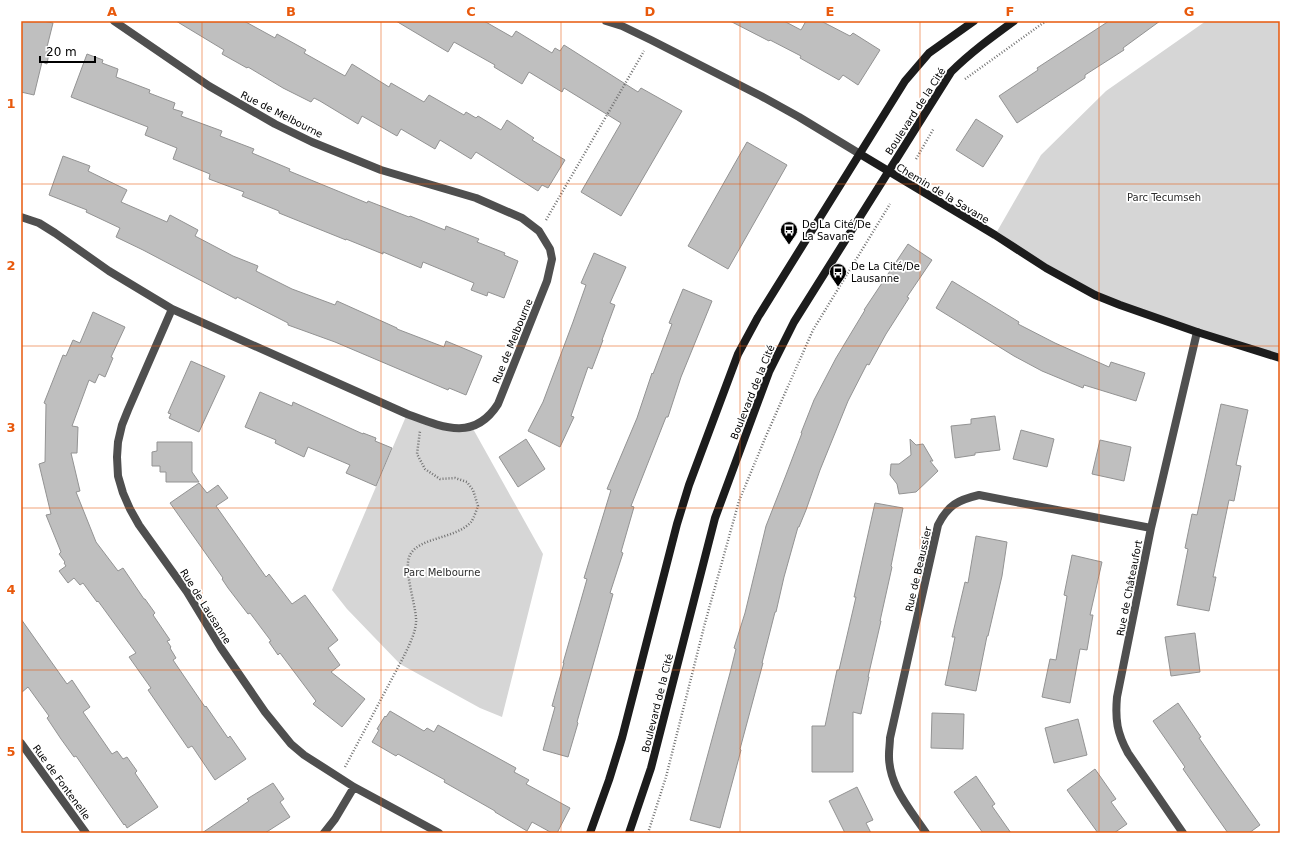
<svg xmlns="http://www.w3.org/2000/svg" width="1301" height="854" font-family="'DejaVu Sans',sans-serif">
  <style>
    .green { fill: #d6d6d6 }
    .building { fill: #bfbfbf; stroke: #939393 }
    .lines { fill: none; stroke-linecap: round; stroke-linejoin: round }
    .path { stroke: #717171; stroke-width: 2.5; stroke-dasharray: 1 2; stroke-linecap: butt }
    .street { stroke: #4f4f4f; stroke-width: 8 }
    .secondary { stroke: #1c1c1c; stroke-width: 8 }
    .grid { fill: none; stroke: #e8590c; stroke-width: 1; stroke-opacity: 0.55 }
    .labels { text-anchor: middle; stroke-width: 3.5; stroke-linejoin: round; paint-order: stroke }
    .street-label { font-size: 10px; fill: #000; stroke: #fff }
    .park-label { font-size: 10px; fill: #2d2d2d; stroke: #fff }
    .poi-label { font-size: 10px; fill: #000; stroke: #fff; text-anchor: start }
    .neatline { fill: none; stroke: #e8590c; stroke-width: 1.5 }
    .grid-label { font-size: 13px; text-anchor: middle; font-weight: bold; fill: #e8590c }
  </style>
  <rect width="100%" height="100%" fill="#fff"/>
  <path class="green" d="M1206 21H1280V358L1120 305 995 235 1041 155 1106 91Z
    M407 414 445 427H472L543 554 502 717 480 708 400 664 347 609 332 590Z"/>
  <path class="building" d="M21 21H43L53 23 47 47H50L47 64 42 62 34 95 21 92Z
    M176 21H244L275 38 277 34 306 50 304 53 345 76 352 64 389 87 391 83 424 102 429 95 464 115 466 112 476 118 478 116 501 130 507 120 534 138 532 140 565 160 548 188 542 185 538 191 476 152 471 159 440 140 435 149 401 129 397 136 362 116 358 124 320 101 314 98 311 102 283 88 248 67 247 68 222 54 224 50Z
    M396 21H484L512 37 516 31 552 53 555 48 560 51 564 45 638 92 641 88 682 111 621 216 581 192 621 123 564 88 562 92 529 72 522 84 494 67 495 65 454 42 448 52Z
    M730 21H784L801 30 806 21H821L850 36 853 33 880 50 858 85 843 75 839 80 800 58 801 56 770 40 769 41Z
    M1109 21H1160L1123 48 1124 50 1085 75V78L1017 123 999 96 1038 70 1037 68Z
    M87 54 103 60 102 63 118 69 116 77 150 90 149 93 175 103 173 109 183 112 181 116 222 131 220 136 254 149 252 153 290 169 289 171 367 203 368 201 409 217 410 216 445 230 446 226 479 239 477 242 505 253 504 255 518 261 504 298 488 292 487 296 471 290 474 283 423 262 421 268 383 252V254L346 239V240L279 213V211L242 196 244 192 209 179 210 174 173 159 177 148 145 135 148 127 71 97Z
    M976 119 1003 136 983 167 956 150Z
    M747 142 787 165 728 269 688 246Z
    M63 156 90 166 88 171 127 190 121 202 167 222 170 215 198 230 195 236 233 256 258 266 256 271 292 289 335 305 337 301 397 328V329L444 347 446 341 482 356 466 395 449 388 448 390 335 342 288 325V323L237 297 236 299 143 250 116 237 120 228 86 212 87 210 49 195Z
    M908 244 932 260 907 297 909 298 886 334 869 365 867 364 848 401 820 470 806 510 799 527H798L784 577 776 612H775L762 663H763L740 749 741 750 720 828 690 820 730 673 736 649 734 648 745 613 766 526 786 475 802 433H801L814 400 836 358 865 310H864Z
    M594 253 626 267 610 303 615 305 602 340H603L592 369 588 367 571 416 574 417 560 447 528 431 543 402 573 322 586 285 581 283Z
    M952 281 1019 322 1018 324 1055 343 1109 367 1111 362 1145 373 1136 401 1084 385 1083 388 1042 371 1014 356 936 308Z
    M683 289 712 301 681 377 668 417H666L631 506 634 507 621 552 623 553 610 593 613 594 577 722 578 723 568 757 543 750 555 707 552 706 564 663H563L587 579 584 578 611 490 607 489 637 418 652 373 653 374 672 324 669 323Z
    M93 312 125 327 111 357 113 358 105 377 99 374 95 383 89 380 72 426 78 427 77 453H71L80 491 76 492 96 542 118 571 123 568 144 599H145L155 613 153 615 170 640 167 641 171 647 170 648 176 658 173 660 205 707 206 706 228 738 230 736 246 759 215 780 192 746 188 748 148 690 151 688 129 657 136 653 98 601 97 602 83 583 80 585 74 578 68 583 59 571 66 566 64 563 65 562 59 554 61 552 46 515 51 514 39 464 45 462 46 404 44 403 63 355 66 356 73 340 80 343Z
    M191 361 225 376 199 432 169 418 171 414 168 413Z
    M260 392 292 406 293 402 363 434V433L376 438 375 441 392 448 376 486 346 473 350 465 308 447 304 457 275 443 276 440 245 427Z
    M1221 404 1248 410 1236 465 1241 466 1234 501 1229 500 1213 577H1216L1209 611 1177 605 1188 549 1185 548 1192 514 1197 515Z
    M995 416 1000 450 975 453V455L955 458 951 426 971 424V419Z
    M1021 430 1054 439 1047 467 1013 459Z
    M526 439 545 469 518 487 499 457Z
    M910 439 916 445 923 444 933 461H930L938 471 916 492 899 494 897 484 890 475 891 464H899L911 455Z
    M1100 440 1131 447 1124 481 1092 474Z
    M157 442H192V472L199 482H166V472H160V466H152V452L157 451Z
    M199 483 207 493 218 485 228 498 216 506 266 577 269 574 292 604 305 595 338 640 328 648 340 665 331 672 365 699 342 727 313 704 316 701 280 653 278 655 269 642 271 641 250 613 248 614 228 588 222 579 223 578 170 503Z
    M875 503 903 508 891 566 892 567 880 621H881L868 677H869L861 714 853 712V772H812V726H825L837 670H839L856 597H854Z
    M976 536 1007 542 1002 576 988 636H987L976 691 945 685 955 637H952L965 582 968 583Z
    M1072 555 1102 562 1090 615H1093L1087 650 1080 649 1070 703 1042 697 1050 659 1056 660 1067 596 1064 595Z
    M21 619 67 684 72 680 90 707 83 712 112 754 117 751 123 759 127 757 137 771 135 773 158 807 127 828 125 824 124 825 76 756 74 757 61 739 47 718 49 716 28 687 21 693Z
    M1195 633 1200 672 1171 676 1165 637Z
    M1178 703 1201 737 1199 738 1219 767 1260 825 1249 833H1228L1183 769 1185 767 1153 721Z
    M390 711 424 731 427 728 434 732 438 725 516 768 514 772 529 780 526 784 570 808 557 833H552L532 822 527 831 495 812V811L444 782 445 780 398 754 396 756 372 742 379 730 377 729 385 716 386 717Z
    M932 713 964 714 963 749 931 748Z
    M1078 719 1087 755 1054 763 1045 728Z
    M1095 769 1116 799 1111 802 1127 824 1114 833H1098L1067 790Z
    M976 776 995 804 992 806 1011 833H983L954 792Z
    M273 783 284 799 280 802 290 817 265 833H202L249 801 247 799Z
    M857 787 873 820 866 823 871 833H845L829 801Z"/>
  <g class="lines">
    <path class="path" d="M965 79 1046 21
      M916 159 934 128
      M546 220 644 51
      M345 767 404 656C409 645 417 631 416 618 415 602 403 568 410 555 419 537 456 539 471 522 474 518 476 511 478 506L473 490 467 482 455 478 440 479 425 469 417 454 420 431
      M648 833 666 777 705 623 739 501 766 436 813 330 890 204"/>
    <path class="street" d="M606 21 622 26 651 40 761 96 799 117 860 154
      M21 217 39 223 55 233 109 271 172 309 407 414C442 427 474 442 498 404L547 281 552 259 550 249 539 231 522 218 476 198 381 170 312 142 275 124 209 86 114 21
      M172 309 128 410 122 425 118 442 117 457 118 476 123 493 130 509 139 525 187 592 221 648 265 712 291 744 304 755 354 787 439 833
      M21 743 86 833
      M324 833 335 819 354 787
      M926 833C910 809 888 785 889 754 889 749 890 743 890 738L938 525C948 505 958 500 979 495L1151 528
      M1183 833 1128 753C1117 733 1115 720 1117 697L1151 528 1197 332"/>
    <path class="secondary" d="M860 154 995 235 1046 268 1095 295 1120 305 1197 332 1280 358
      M590 833 609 780 622 738 677 524 689 485 738 354 758 317 905 81 929 53 974 21
      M629 833 651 768 715 518 769 372 794 322 951 72C970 53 992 37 1014 21"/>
  </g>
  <path class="grid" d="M202 21V833M381 21V833M561 21V833M740 21V833M920 21V833M1099 21V833M21 184H1280M21 346H1280M21 508H1280M21 670H1280"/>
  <defs>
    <g id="bus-pin" transform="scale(0.9)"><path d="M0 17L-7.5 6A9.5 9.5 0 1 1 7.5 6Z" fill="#000" stroke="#fff"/><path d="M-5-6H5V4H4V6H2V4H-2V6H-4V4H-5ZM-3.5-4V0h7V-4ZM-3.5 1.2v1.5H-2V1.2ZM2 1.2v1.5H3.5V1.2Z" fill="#fff"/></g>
  </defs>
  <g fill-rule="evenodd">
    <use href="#bus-pin" x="789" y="230"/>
    <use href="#bus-pin" x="838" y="272"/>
  </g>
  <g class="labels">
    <g class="street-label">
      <text transform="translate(915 111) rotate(-57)" y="4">Boulevard de la Cité</text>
      <text transform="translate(282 114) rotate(27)" y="4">Rue de Melbourne</text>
      <text transform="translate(943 193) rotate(31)" y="4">Chemin de la Savane</text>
      <text transform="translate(512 341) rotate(-68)" y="4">Rue de Melbourne</text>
      <text transform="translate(752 392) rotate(-68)" y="4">Boulevard de la Cité</text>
      <text transform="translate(918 569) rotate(-77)" y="4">Rue de Beaussier</text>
      <text transform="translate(1129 588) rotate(-79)" y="4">Rue de Châteaufort</text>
      <text transform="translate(206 606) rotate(58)" y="4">Rue de Lausanne</text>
      <text transform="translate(657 703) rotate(-76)" y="4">Boulevard de la Cité</text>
      <text transform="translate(62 782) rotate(54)" y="4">Rue de Fontenelle</text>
    </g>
    <g class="park-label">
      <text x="1164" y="201">Parc Tecumseh</text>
      <text x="442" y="576">Parc Melbourne</text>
    </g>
    <g class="poi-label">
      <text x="802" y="228">De La Cité/De<tspan x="802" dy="12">La Savane</tspan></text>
      <text x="851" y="270">De La Cité/De<tspan x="851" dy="12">Lausanne</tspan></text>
    </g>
  </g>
  <rect width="1301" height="854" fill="none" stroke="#ffffff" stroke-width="44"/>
  <path d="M40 56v6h55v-6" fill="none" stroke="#000000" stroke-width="2"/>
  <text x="46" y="56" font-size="12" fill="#000000" stroke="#ffffff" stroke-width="3" paint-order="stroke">20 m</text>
  <rect x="22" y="22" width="1257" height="810" class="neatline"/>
  <g class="grid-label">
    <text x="112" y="16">A</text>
    <text x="291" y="16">B</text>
    <text x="471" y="16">C</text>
    <text x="650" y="16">D</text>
    <text x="830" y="16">E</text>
    <text x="1010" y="16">F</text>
    <text x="1189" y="16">G</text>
    <text x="11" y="108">1</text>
    <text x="11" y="270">2</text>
    <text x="11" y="432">3</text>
    <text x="11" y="594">4</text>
    <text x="11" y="756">5</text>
  </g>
</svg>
